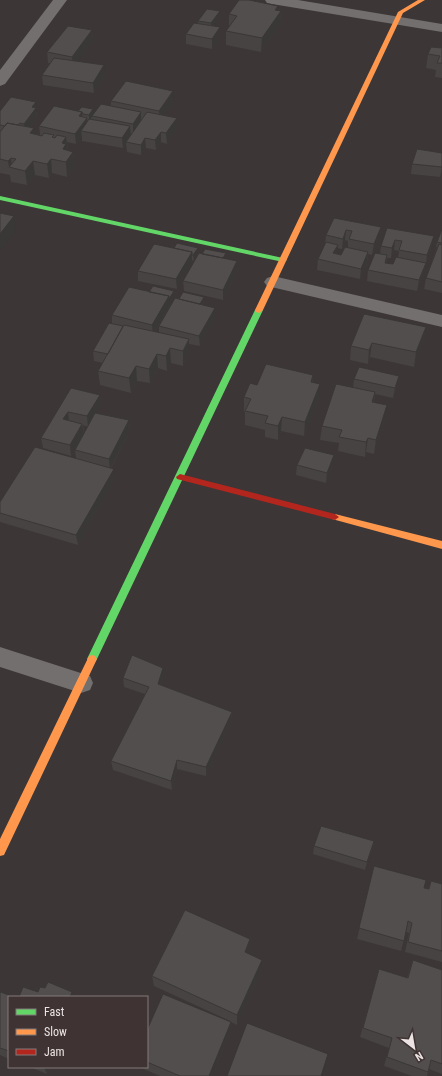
<svg xmlns="http://www.w3.org/2000/svg" width="442" height="1076" font-family="'Roboto Condensed',sans-serif">
  <style>
    .lines { fill: none; stroke-linecap: round; stroke-linejoin: round }
    .street { fill: #726f6e; fill-rule: evenodd }
    .fast { fill: #63d668; fill-rule: evenodd }
    .slow { fill: #ff974d; fill-rule: evenodd }
    .jam { fill: #b3261e; fill-rule: evenodd }
    .wall { fill: #474343; fill-rule: evenodd }
    .shaded-wall { fill: #3a3737 }
    .building { fill: #534e4e; stroke: #3a3737 }
  </style>
  <rect width="100%" height="100%" fill="#3c3636"/>
  <g class="lines">
    <path class="street" d="M53 0H67L5 84 0 86V70Z
      M265 0H298L442 24V32L272 4 267 3Z
      M273 276 442 315V327L267 286 264 282 267 278Z
      M0 647 90 676 93 683 90 690 81 693 0 667Z"/>
    <path class="fast" d="M0 196 283 258 287 260 283 262 0 200Z
      M259 307 263 310 97 659 95 662 92 663 89 662 87 659 255 310Z"/>
    <path class="slow" d="M418 0H425L403 13 263 310 259 313 256 312 255 310 398 12Z
      M335 514 442 541V549L332 519 331 517Z
      M92 655 95 656 97 659 4 855 0 856V839L89 656Z"/>
    <path class="jam" d="M180 474 335 514 339 517 335 520 177 479 176 477Z"/>
  </g>
  <path class="wall" d="M278 6V11H281L280 25 261 52 226 45V31L229 27V14Z
    M220 17 213 26 220 37 212 49 186 44V34L198 23V21Z
    M92 30 93 41 77 61 105 76 94 93 43 85 42 75 50 63H48L47 52Z
    M442 46V78L435 77 436 70 426 68 428 54 441 48Z
    M111 101 174 102 164 115 177 128 167 144 161 142 156 150 146 148 141 155 127 152 126 143 123 148 82 141V137L76 144 67 142 68 150 73 152 75 166 67 177 52 173 49 178 35 175 27 185 11 182 10 175 0 173V111L37 112V118L30 128 35 134 40 135 39 126 78 111 94 114 111 106Z
    M442 153V171L440 177 411 174 412 164Z
    M334 218 381 227 380 238 372 255 368 254 367 263 360 279 317 270 318 259 325 245 326 235ZM345 240 348 241V248L341 255 337 254V248L342 249Z
    M387 228 432 247 425 266 424 273 417 291 367 281 368 270 380 254 381 246ZM394 250 399 251 398 257 393 264 386 263 387 258H391Z
    M442 229V293L424 289 426 278 437 247H436L437 242Z
    M174 248H198V253L194 261 192 260V262L177 289 138 281V271Z
    M226 259 237 272 223 300 184 291 183 281Z
    M149 292 174 297 169 304V307L155 332 159 333V326L179 299 204 302 203 305 215 318 200 346 189 344V354L183 366 171 363 167 371 158 368 150 383 137 381 131 393 100 385 98 371 103 363 94 361 93 351 112 324V315Z
    M426 327 423 341 414 367 370 357 368 364 350 360 351 346Z
    M313 375V382L319 398 304 436 281 431 278 440 265 437V430L245 425V412L244 411V397L257 385Z
    M354 379 397 386 393 398 375 394 374 402 385 419 374 454 366 452 365 457 338 451 339 443 320 440 322 426 353 388Z
    M71 388 100 395 101 405 96 413 129 420 130 431 111 468 115 479 78 545 0 522V502L76 458 75 450 83 435 71 456 43 448 41 438ZM83 425 88 427 84 434Z
    M297 465H333L326 483 296 475Z
    M123 678H163L161 685 232 712 231 721 206 776 177 769 172 790 113 770 111 761 145 694 124 687Z
    M374 842 372 850 365 870 313 854 314 846Z
    M374 866 424 888 428 889 431 881 442 884V962L405 952 409 933 406 932 401 951 357 939Z
    M250 950 248 953 261 970 237 1025 231 1022 230 1031 213 1076H160L139 1067H147V1030L230 1021 154 986 152 976Z
    M413 960 442 970V1074L429 1069 427 1076H412L384 1066 389 1048 360 1037 379 969 407 978Z
    M0 993 9 997V1059L0 1055Z
    M30 1067H50L47 1074Z"/>
  <path class="shaded-wall" d="M278 6V15L281 11 280 25 261 52 262 38 275 10Z
    M220 11V17L211 29V23Z
    M220 27V37L212 49V39Z
    M92 30 93 41 73 67 72 57Z
    M104 65 105 76 94 93 93 83Z
    M173 91 174 102 160 121 159 111Z
    M36 102 37 118 26 134 24 124 32 107Z
    M93 109 94 114 89 121V115Z
    M82 112 83 123 79 116Z
    M141 112V122L133 134V124Z
    M87 118 88 128 81 131 82 137 76 144 75 134Z
    M177 118V128L167 144 166 133Z
    M130 126 131 137 126 142V143L123 148 122 138Z
    M34 128 36 143 30 133Z
    M161 132V142L156 150 155 140Z
    M66 137 68 152 65 162 62 143Z
    M145 138 146 148 141 155V145Z
    M73 152 75 166 67 177 66 162Z
    M11 158 12 168 9 167 8 161Z
    M51 159 52 173 49 178 47 164Z
    M33 161 35 175 27 185 25 171Z
    M442 166V171L440 177 442 167Z
    M14 216 16 231 0 251V234Z
    M381 227 380 238 372 255 374 244Z
    M346 230 345 240 342 249 343 239Z
    M434 236 432 247 425 266 424 273 417 291 419 280 426 263 427 255Z
    M395 240 394 250 391 258 392 248Z
    M338 245 337 255 333 264V253Z
    M198 248V253L194 261 193 255Z
    M192 252V262L177 289 176 279Z
    M368 252 367 263 360 279 361 269Z
    M226 253V259L221 262Z
    M237 261V272L223 300V290Z
    M174 291V297L169 304V299Z
    M169 296V307L153 335 152 325Z
    M204 297V302L199 311V306Z
    M215 308V318L200 346 199 336Z
    M426 327 423 341 414 367 416 352Z
    M189 339V354L183 366V351Z
    M372 343 370 357 368 364 369 350Z
    M170 348 171 363 167 371 166 356Z
    M157 354 158 368 150 383 149 369Z
    M136 366 137 381 131 393 129 378Z
    M313 375 312 389 311 382Z
    M399 376 397 386 393 398 395 388Z
    M320 384 319 398 304 436 305 422Z
    M375 392 373 406 372 402Z
    M100 395 101 405 88 427 87 416Z
    M387 405 385 419 374 454 376 440Z
    M68 412 69 422 63 419Z
    M282 417 281 431 278 440V426Z
    M129 420 130 431 110 469 109 459Z
    M82 424 84 434 71 456 70 445Z
    M368 438 366 452 365 457 366 442Z
    M334 455 333 465 326 483 327 473Z
    M114 469 115 479 78 545 76 535Z
    M163 668V678L159 693 158 684Z
    M232 712 231 721 206 776V767Z
    M177 760V769L172 790 171 781Z
    M374 841 372 850 365 870 367 862Z
    M250 939V950L244 962 245 952Z
    M262 960 261 970 237 1025V1015Z
    M72 992 74 997H70Z
    M231 1022 230 1031 213 1076H209Z
    M328 1054 326 1063 322 1076H321Z
    M44 1067H50L47 1074Z"/>
  <path class="building" d="M239 0H249L278 6 275 10 281 11 262 38 226 31 237 16 229 14Z
    M207 9 220 11 211 23 198 21Z
    M194 23 220 27 212 39 186 34Z
    M68 26 92 30 72 57 47 52Z
    M442 46V63H437L440 56 428 54 431 47 441 48Z
    M54 58 104 65 93 83 42 75Z
    M126 81 173 91 159 111 111 101Z
    M11 97 36 102 32 107 36 108 24 124 20 123 18 125 7 123 5 126 0 125V111Z
    M101 104 141 112 133 124 92 116Z
    M54 106 82 112 79 116 87 118 75 134 39 126Z
    M82 107 93 109 89 115 83 114 82 112 78 111Z
    M147 112 177 118 166 133 161 132 155 140 145 138 141 145 126 142Z
    M89 119 130 126 122 138 81 131Z
    M7 123 34 128 30 133 42 136 44 133 54 135 52 137 55 138 57 135 66 137 62 143 66 144 63 149 73 152 66 162 51 159 47 164 33 161 25 171 9 167 16 159 11 158 8 161 0 159V132Z
    M417 149 442 153V167L412 164Z
    M0 213 14 216 0 234Z
    M334 218 381 227 374 244 349 239 352 231 346 230 343 239 326 235Z
    M387 228 434 236 427 255 399 250 402 241 395 240 392 248 381 246Z
    M442 229V243L437 242Z
    M326 242 338 245 333 253 341 255 345 247 368 252 361 269 318 259Z
    M177 243 198 248 193 255H192V252L174 248Z
    M154 244 192 252 176 279 138 271Z
    M439 244 442 245V282L426 278Z
    M205 249 226 253 223 258 202 254Z
    M199 253 237 261 223 290 183 281Z
    M375 253 387 255 385 263 393 264 396 257 426 263 419 280 368 270Z
    M153 286 174 291 169 299V296L149 292Z
    M129 287 169 296 152 325 112 315Z
    M183 292 204 297 200 304 179 299Z
    M175 298 215 308 199 336 159 326Z
    M364 314 426 327 416 352 372 343 369 350 351 346Z
    M109 323 123 326 108 354 93 351Z
    M124 325 189 339 183 351 170 348 166 356 157 354 149 369 136 366 129 378 98 371Z
    M266 364 313 375 311 382 320 384 305 422 282 417 278 426 265 423 268 416 245 411 251 399 244 397 250 383 257 385Z
    M359 367 399 376 395 388 354 379Z
    M336 384 375 392 372 402 387 405 376 440 368 438 366 442 339 437 342 430 322 426Z
    M71 388 100 395 87 416 68 412 63 419 82 424 70 445 41 438Z
    M95 413 129 420 109 459 75 450Z
    M35 447 114 469 76 535 0 513V502Z
    M305 448 334 455 327 473 297 465Z
    M132 655 163 668 158 684 232 712 206 767 177 760 171 781 111 761 149 687 123 678Z
    M321 826 374 841 367 862 314 846Z
    M374 866 426 880 424 888 429 889 431 881 442 884V951L408 942 412 923 408 921 404 941 359 928Z
    M185 910 250 939 245 952 262 960 237 1015 152 976Z
    M413 960 442 970V1064L431 1060 428 1072 387 1057 392 1038 363 1028 379 969 408 978Z
    M48 982 72 992 70 997H19L23 987 38 992 40 987 45 988Z
    M1 992 13 997H9V1051L0 1048V993Z
    M163 994 231 1022 209 1076H180L147 1062V1030Z
    M247 1023 328 1054 321 1076H227Z"/>
  <rect x="8" y="996" width="140" height="72" fill="#3f3333" stroke="#847a7a"/>
  <rect x="16" y="1009" width="20" height="6" fill="#63d668" stroke="#847a7a"/>
  <text x="44" y="1016" font-size="12" fill="#ece4e4">Fast</text>
  <rect x="16" y="1029" width="20" height="6" fill="#ff974d" stroke="#847a7a"/>
  <text x="44" y="1036" font-size="12" fill="#ece4e4">Slow</text>
  <rect x="16" y="1049" width="20" height="6" fill="#b3261e" stroke="#847a7a"/>
  <text x="44" y="1056" font-size="12" fill="#ece4e4">Jam</text>
  <g transform="translate(414 1048) rotate(149)" stroke="#3f3333" stroke-width="3" paint-order="stroke">
  <path d="M0-3L7 15L0 10L-7 15Z" fill="#ece4e4"/>
  <text y="-6" font-size="11" font-weight="bold" text-anchor="middle" fill="#ece4e4">N</text>
  </g>
</svg>
